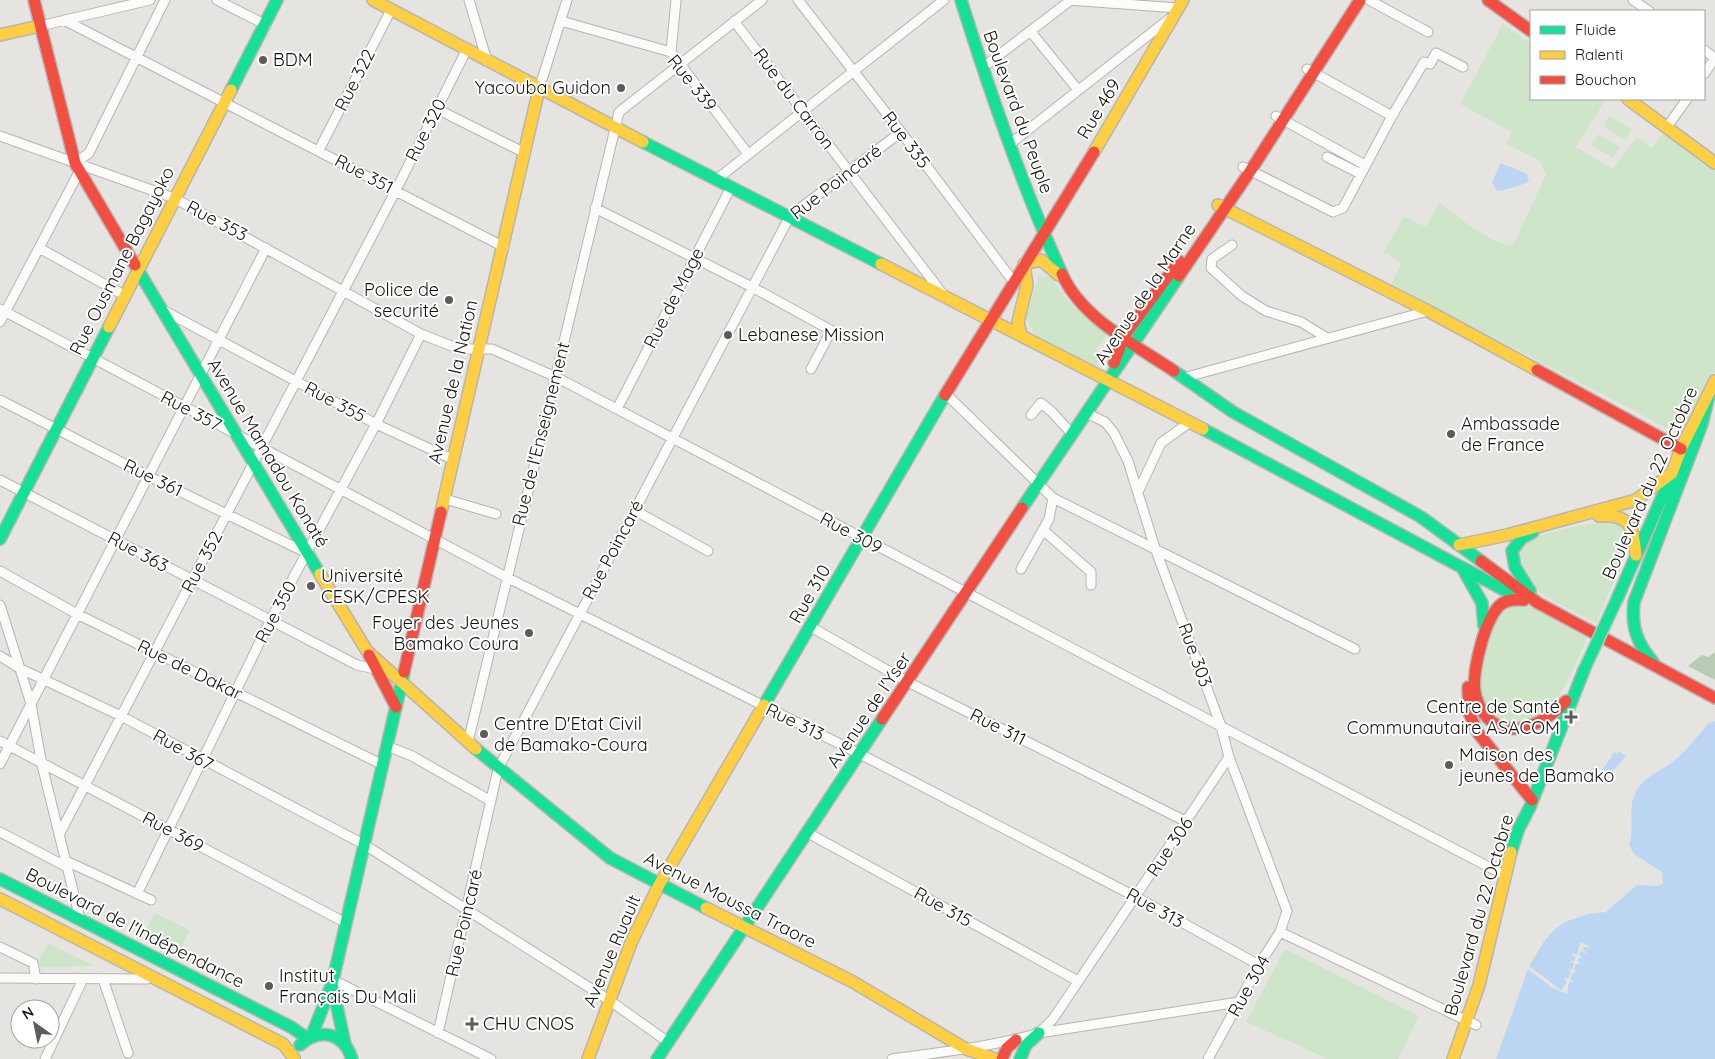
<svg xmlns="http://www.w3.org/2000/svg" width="1715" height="1059" font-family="Quicksand,sans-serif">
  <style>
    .green { fill: #cfe5ca }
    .forest { fill: #b7ccb2 }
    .water { fill: #bbd5f3 }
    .pier { fill: #e6e4e0 }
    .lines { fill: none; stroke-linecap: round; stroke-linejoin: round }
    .street-casing { stroke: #b7b5b2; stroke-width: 11 }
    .fast-casing { stroke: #b7b5b2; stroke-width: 14 }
    .slow-casing { stroke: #b7b5b2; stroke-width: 14 }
    .jam-casing { stroke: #b7b5b2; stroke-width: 14 }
    .street { stroke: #fbfbfa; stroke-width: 9 }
    .fast { stroke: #16e098; stroke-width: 11 }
    .slow { stroke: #ffcf43; stroke-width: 11 }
    .jam { stroke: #f24e42; stroke-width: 11 }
    .fast-bridge-casing { stroke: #c3c2c0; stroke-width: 14; stroke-linecap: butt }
    .fast-bridge { stroke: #16e098; stroke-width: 11 }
    .poi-dot { fill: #5e5c59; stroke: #fff; stroke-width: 2 }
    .labels { text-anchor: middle; stroke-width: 4; stroke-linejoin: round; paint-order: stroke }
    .poi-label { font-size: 18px; fill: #141311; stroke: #fff; text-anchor: start }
    .street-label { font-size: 18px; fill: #141311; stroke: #fff }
  </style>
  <rect width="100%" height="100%" fill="#e6e4e0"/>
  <path class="green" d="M1503 24 1531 44V99H1606L1576 147 1613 169 1637 137 1652 148 1666 129 1715 165V371L1687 425 1673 430 1667 428 1391 284 1402 263 1384 252 1404 217 1426 227 1439 202C1454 213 1495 248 1513 245L1546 175 1540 161 1506 144 1512 132 1460 104Z
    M1609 116 1632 129 1625 140 1603 126Z
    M1598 134 1620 147 1613 158 1591 145Z
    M1039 274 1044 277 1051 275C1064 302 1085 316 1108 333L1095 351 1102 356 1097 367 1034 334 1026 318Z
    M1608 522 1621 524 1631 542 1596 623 1553 601 1532 587 1515 551 1530 538 1580 525Z
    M1528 606 1587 638C1573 670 1547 744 1499 718 1490 712 1480 704 1479 692 1477 676 1489 637 1495 621 1497 617 1504 609 1509 607 1513 605 1522 606 1528 606Z
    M155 913 190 930 178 954 143 936Z
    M48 943 94 966 43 967 37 964Z
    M1285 949 1419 1016 1398 1059H1328L1246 1022Z"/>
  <path class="forest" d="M1715 652V680L1688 666 1702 655 1708 657Z"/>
  <path class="water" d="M1501 163 1527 174 1529 181C1526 184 1503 191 1497 191L1492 182Z
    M1715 721V1059H1496L1529 966 1545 940 1554 930 1565 922 1588 914 1606 912 1637 885 1657 886 1663 884 1662 872 1634 854 1629 845C1635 828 1627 807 1636 792 1643 777 1659 772 1671 763 1686 752 1697 736 1709 723Z
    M1619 751 1626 756 1612 772 1607 773 1608 779 1602 780 1599 775C1603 767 1610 761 1614 752L1617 754Z"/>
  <path class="pier" d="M1580 942 1590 947H1584L1583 950 1587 954 1580 951 1579 955 1583 957 1579 958 1577 961 1581 963 1576 964 1574 970 1578 972H1573L1570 980 1574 982H1569L1567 994 1551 987 1528 969 1529 966 1561 990 1567 982 1564 978 1568 979 1571 972 1568 968 1572 970 1574 964 1570 961H1574L1576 957 1572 955 1573 953 1577 955Z"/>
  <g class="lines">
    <g class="street-casing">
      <path id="street" d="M217 0 266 25
        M469 0 487 61
        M798 0 901 132 1013 281
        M1068 0 1178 8
        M1369 0 1428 32
        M1633 0 1649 11
        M64 20 504 247
        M561 21 671 52 748 154
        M734 21 942 293
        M40 26 150 0
        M1031 32 1078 90
        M1704 50 1715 58
        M671 52 676 0
        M982 68 1071 0
        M1307 69 1392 116
        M1704 74 1715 58
        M539 89 567 0
        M437 109 525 153
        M1276 116 1365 165
        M1667 127 1687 99
        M0 136 174 198 421 334 459 349H492L556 377 1506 876
        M1010 144 1169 19
        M319 150 391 10
        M1327 157 1361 174
        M75 163 89 153 165 0
        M1243 167 1333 212 1343 208 1392 116 1424 62 1430 64 1436 53 1463 67
        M717 179 944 0
        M595 208 752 287 845 338
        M1232 245 1212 259 1211 268 1242 296 1266 311 1301 322 1327 338
        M39 248 124 295
        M0 309 506 577 860 754 1136 897 1259 965
        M161 309 376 424 454 460
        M0 322 79 172
        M811 369 831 331
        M1183 378 1428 311
        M946 394 1053 498 1355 649
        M0 400 148 476 307 553
        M617 409 731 187
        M1086 413 1105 422 1114 433 1128 461 1155 548 1221 726 1229 757 1287 911 1280 932 1259 965 1208 1059
        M1031 415 1041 403 1052 412 1072 434
        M0 480 357 665 380 670
        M1138 492 1161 443 1190 422
        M445 499 496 514
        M634 510 708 551
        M1043 530 1091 572V585
        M1021 569 1049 519 1053 498
        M0 571 77 614 383 765
        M0 605 31 704 42 765 80 919
        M811 627 908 682 1187 822
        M0 656 19 668 121 716 365 845 609 1000 668 1042
        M0 741 346 923
        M468 742 619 112 762 0
        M387 746 412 756 491 801
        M0 764 266 248
        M0 832 67 867
        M808 833 1078 981
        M59 835 396 190 466 51
        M66 861 151 900
        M137 894 270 621 376 424 421 334
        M1280 932 1476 1025
        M0 947 33 963 36 979
        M0 978 147 979
        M103 979 128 1053
        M333 980 491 1059
        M438 1033 498 769 790 216 901 132
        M1039 1033 1053 1019 1229 757
        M45 1059 83 979
        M892 1059C941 1052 991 1047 1039 1033L1239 1002"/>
    </g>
    <g class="fast-casing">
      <path id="fast" d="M961 0C990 93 1022 186 1062 274
        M231 90 277 0
        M643 142 881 264
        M135 265 320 574
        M1174 371 1233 412 1421 517 1481 561
        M1203 429 1523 600
        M1022 508 1179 276
        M0 539 109 327
        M1463 569 1482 603 1484 626
        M1530 591 1515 567 1512 551 1522 538 1533 532
        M1617 599 1670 479
        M1653 662C1637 643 1631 627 1634 602L1702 424 1710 391
        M764 705 945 395
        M476 749 610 858 706 908
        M1511 852 1519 828 1530 807 1584 670
        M0 879 291 1027 307 1038
        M332 984 345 1044
        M312 1035 332 984 404 672
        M300 1045C320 1027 344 1033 352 1059
        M657 1059 882 719
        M1020 1059 1026 1045 1039 1033"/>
    </g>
    <g class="slow-casing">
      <path id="slow" d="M373 0 643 142
        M0 35 40 26
        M1628 99 1715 163
        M1094 152 1183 0
        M1218 205 1428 311 1537 370
        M881 264 1203 429
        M109 327 231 90
        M1021 334 1018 322 1027 285 1024 264 1041 260 1059 275
        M1672 473 1681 449 1715 381
        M441 512 539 89
        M1599 516C1631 514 1633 527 1636 555
        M1459 545 1507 535 1636 500 1672 473
        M320 574 367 651 476 749
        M0 899 283 1044 294 1058
        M706 908 853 982 966 1049 995 1059
        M588 1059 631 943 659 885 764 705
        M1453 1059 1479 985 1511 852"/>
    </g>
    <g class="jam-casing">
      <path id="jam" d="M34 0 75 163 135 265
        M1488 0 1531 31
        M1062 274C1082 319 1136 345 1174 371
        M1179 276 1251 170 1360 0
        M1114 363 1124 336 1179 261
        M1537 370 1681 449
        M945 395 1094 152
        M1481 561 1538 603 1715 698
        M1524 600C1515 599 1506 599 1499 606 1484 622 1470 676 1476 697 1492 747 1540 730 1566 701
        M369 655 396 707
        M404 672 441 512
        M1468 687 1469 713 1478 733 1532 800
        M882 719 1022 508
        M1002 1059 1007 1048 1016 1040"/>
    </g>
    <use href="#street" class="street"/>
    <use href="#fast" class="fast"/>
    <use href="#slow" class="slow"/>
    <use href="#jam" class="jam"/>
    <g class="fast-bridge-casing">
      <path id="fast-bridge" d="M1584 670 1617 599"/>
    </g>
    <use href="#fast-bridge" class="fast-bridge"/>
  </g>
  <g class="poi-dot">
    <circle cx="263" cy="60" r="5"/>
    <circle cx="621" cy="88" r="5"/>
    <circle cx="449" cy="300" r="5"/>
    <circle cx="728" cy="335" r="5"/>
    <circle cx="1451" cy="434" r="5"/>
    <circle cx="311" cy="586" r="5"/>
    <circle cx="529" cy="633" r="5"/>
    <path d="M1568.5 709.5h5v5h5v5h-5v5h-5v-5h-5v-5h5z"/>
    <circle cx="484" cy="734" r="5"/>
    <circle cx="1449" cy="765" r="5"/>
    <circle cx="269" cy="986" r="5"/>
    <path d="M469.5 1016.5h5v5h5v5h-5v5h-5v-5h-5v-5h5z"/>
  </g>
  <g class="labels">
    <g class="poi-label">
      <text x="273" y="66">BDM</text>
      <text x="611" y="94" text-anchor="end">Yacouba Guidon</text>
      <text x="439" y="296" text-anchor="end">Police de<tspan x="439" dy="21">securité</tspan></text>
      <text x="738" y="341">Lebanese Mission</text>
      <text x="1461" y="430">Ambassade<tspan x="1461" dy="21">de France</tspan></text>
      <text x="321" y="582">Université<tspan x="321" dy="21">CESK/CPESK</tspan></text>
      <text x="519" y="629" text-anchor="end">Foyer des Jeunes<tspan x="519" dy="21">Bamako Coura</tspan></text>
      <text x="1560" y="713" text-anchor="end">Centre de Santé<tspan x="1560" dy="21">Communautaire ASACOM</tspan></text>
      <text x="494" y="730">Centre D'Etat Civil<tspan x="494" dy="21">de Bamako-Coura</tspan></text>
      <text x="1459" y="761">Maison des<tspan x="1459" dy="21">jeunes de Bamako</tspan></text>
      <text x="279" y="982">Institut<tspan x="279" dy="21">Français Du Mali</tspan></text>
      <text x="483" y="1030">CHU CNOS</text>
    </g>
    <g class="street-label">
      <text transform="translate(355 80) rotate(-63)" y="6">Rue 322</text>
      <text transform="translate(692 83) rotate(51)" y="6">Rue 339</text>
      <text transform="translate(794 99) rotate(53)" y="6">Rue du Carron</text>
      <text transform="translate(1099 109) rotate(-59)" y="6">Rue 469</text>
      <text transform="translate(1018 112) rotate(70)" y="6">Boulevard du Peuple</text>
      <text transform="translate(426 130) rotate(-63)" y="6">Rue 320</text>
      <text transform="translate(906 140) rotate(53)" y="6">Rue 335</text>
      <text transform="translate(364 174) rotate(28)" y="6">Rue 351</text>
      <text transform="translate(836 182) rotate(-38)" y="6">Rue Poincaré</text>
      <text transform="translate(217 221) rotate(28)" y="6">Rue 353</text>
      <text transform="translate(122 261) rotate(-63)" y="6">Rue Ousmane Bagayoko</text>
      <text transform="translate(1145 294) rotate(-56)" y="6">Avenue de la Marne</text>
      <text transform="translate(674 298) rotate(-63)" y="6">Rue de Mage</text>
      <text transform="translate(453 382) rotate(-77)" y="6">Avenue de la Nation</text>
      <text transform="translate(335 402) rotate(28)" y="6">Rue 355</text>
      <text transform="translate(191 411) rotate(28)" y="6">Rue 357</text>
      <text transform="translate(541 434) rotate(-76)" y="6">Rue de l'Enseignement</text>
      <text transform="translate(268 453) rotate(59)" y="6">Avenue Mamadou Konaté</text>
      <text transform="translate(153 478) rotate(26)" y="6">Rue 361</text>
      <text transform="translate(1650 483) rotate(-66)" y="6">Boulevard du 22 Octobre</text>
      <text transform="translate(851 533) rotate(28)" y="6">Rue 309</text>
      <text transform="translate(613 550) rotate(-62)" y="6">Rue Poincaré</text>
      <text transform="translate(138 552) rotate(28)" y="6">Rue 363</text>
      <text transform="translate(202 562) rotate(-62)" y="6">Rue 352</text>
      <text transform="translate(810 594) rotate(-60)" y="6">Rue 310</text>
      <text transform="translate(276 612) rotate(-62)" y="6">Rue 350</text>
      <text transform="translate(1195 655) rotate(70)" y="6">Rue 303</text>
      <text transform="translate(190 670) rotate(26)" y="6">Rue de Dakar</text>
      <text transform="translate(869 710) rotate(-56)" y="6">Avenue de l'Yser</text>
      <text transform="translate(795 722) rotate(26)" y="6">Rue 313</text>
      <text transform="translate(998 727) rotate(27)" y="6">Rue 311</text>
      <text transform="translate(183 750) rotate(29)" y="6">Rue 367</text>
      <text transform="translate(173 832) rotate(28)" y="6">Rue 369</text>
      <text transform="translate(1170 847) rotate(-56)" y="6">Rue 306</text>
      <text transform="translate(730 900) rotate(27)" y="6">Avenue Moussa Traore</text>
      <text transform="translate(943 907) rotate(29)" y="6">Rue 315</text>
      <text transform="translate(1155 908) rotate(29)" y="6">Rue 313</text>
      <text transform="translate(1479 915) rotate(-74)" y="6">Boulevard du 22 Octobre</text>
      <text transform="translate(464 923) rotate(-77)" y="6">Rue Poincaré</text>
      <text transform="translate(135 928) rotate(27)" y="6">Boulevard de l'Indépendance</text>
      <text transform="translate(612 951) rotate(-67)" y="6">Avenue Ruault</text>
      <text transform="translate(1249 986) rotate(-61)" y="6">Rue 304</text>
    </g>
  </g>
  <rect x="1530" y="10" width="175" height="90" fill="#ffffff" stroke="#a1a1a0"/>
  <rect x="1540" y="26" width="25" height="8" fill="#16e098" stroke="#a1a1a0"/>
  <text x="1575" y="35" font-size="15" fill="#141311">Fluide</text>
  <rect x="1540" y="51" width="25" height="8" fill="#ffcf43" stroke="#a1a1a0"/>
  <text x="1575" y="60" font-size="15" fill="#141311">Ralenti</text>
  <rect x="1540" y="76" width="25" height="8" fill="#f24e42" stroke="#a1a1a0"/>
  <text x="1575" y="85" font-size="15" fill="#141311">Bouchon</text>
  <g transform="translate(35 1024) rotate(327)"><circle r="24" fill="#ffffff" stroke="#a1a1a0"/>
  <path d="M0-4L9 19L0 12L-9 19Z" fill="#5e5c59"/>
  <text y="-8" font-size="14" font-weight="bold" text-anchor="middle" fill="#141311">N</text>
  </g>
</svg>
